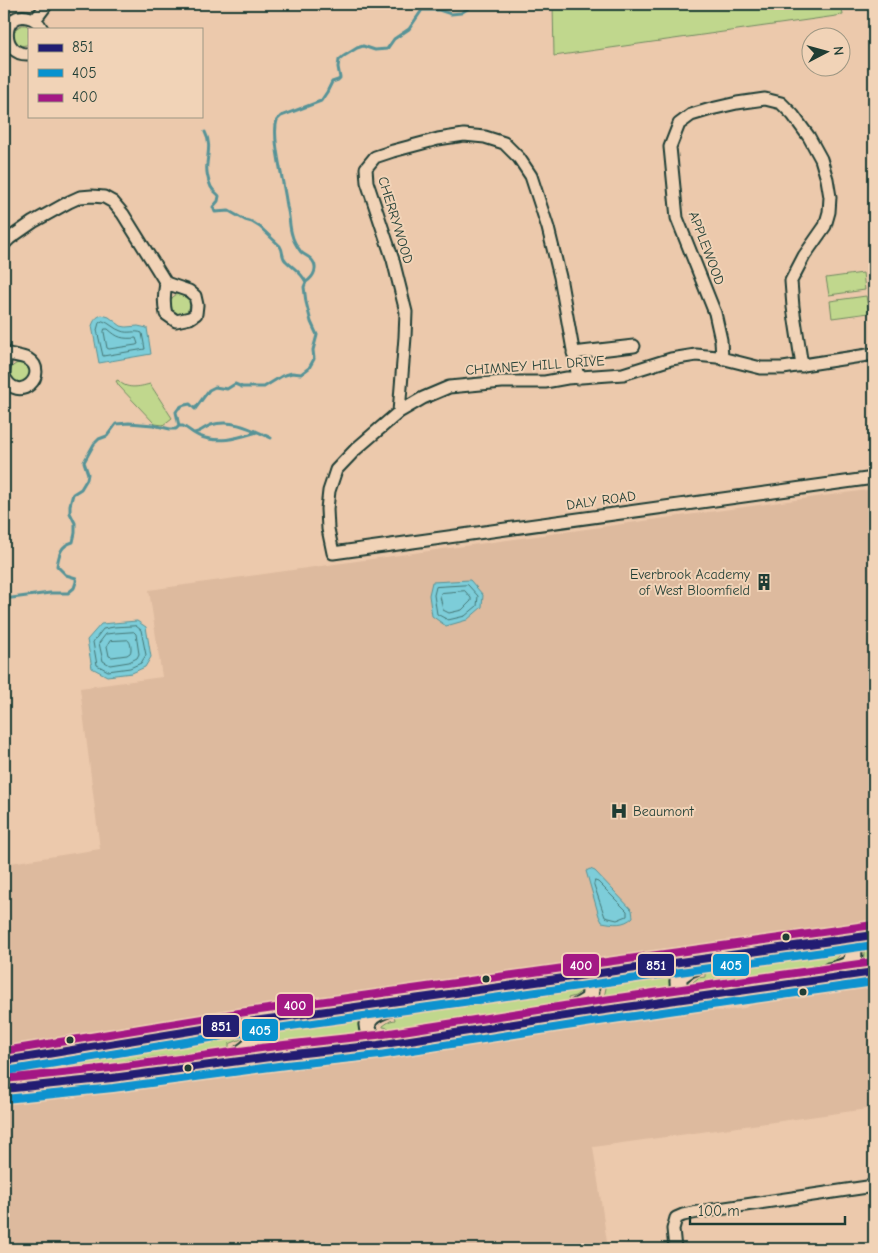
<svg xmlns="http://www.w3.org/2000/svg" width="878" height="1253" font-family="'Comic Neue',sans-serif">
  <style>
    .built { fill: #ddba9e }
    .green { fill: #c0d78d; stroke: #708a60 }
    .water { fill: #7dcdd9; stroke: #579397 }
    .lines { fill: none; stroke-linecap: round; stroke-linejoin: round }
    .shore { stroke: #457776; stroke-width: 1 }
    .stream { stroke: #579397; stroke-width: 3 }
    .street-casing { stroke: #1f3d34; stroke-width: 15 }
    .secondary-casing { stroke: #1f3d34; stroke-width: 20 }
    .street { stroke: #f1d3b7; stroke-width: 11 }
    .secondary { stroke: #f1d3b7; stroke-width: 16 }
    .bus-1-casing { stroke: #f1d3b7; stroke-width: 11 }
    .bus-2-casing { stroke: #f1d3b7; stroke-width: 11 }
    .bus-3-casing { stroke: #f1d3b7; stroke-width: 11 }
    .bus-1 { stroke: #221e72; stroke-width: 8 }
    .bus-2 { stroke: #0792cf; stroke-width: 8 }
    .bus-3 { stroke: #a31984; stroke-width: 8 }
    .bus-dot { fill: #1f3d34; stroke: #f1d3b7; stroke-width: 2 }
    .labels { text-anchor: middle; stroke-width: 4; stroke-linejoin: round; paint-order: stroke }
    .street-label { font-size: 14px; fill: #1f3d34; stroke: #f1d3b7 }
    .poi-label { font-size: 14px; fill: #1f3d34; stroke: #f1d3b7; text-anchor: end }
    .line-badge { stroke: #f1d3b7; stroke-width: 2 }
    .badge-label { font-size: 14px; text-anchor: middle; font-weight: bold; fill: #fff }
  </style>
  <rect width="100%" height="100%" fill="#ecc9ac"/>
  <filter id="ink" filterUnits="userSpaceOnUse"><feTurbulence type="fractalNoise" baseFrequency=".02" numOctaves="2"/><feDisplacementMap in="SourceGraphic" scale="10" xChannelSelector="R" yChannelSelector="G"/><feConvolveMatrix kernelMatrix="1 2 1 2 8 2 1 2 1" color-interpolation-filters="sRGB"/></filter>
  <g filter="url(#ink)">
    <path class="built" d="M874 489V925H860L823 930 812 937 707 951H667L571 966 554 972 278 1011 244 1010 193 1016 166 1027 4 1055V864L100 849 80 688 162 677 149 590Z
      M874 981V1108L593 1147 608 1249H4V1099L160 1084 447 1045 514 1030 675 1008 723 1011 745 1008 775 994Z"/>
    <path class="green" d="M553 4H841L843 15 554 56Z
      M22 25H26L31 29H29V44C13 51 6 31 22 25Z
      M863 273 865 290 829 295 826 278Z
      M170 304a10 10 0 1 1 20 0a10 10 0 1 1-20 0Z
      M866 296 869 313 832 318 830 301Z
      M10 373a10 10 0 1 1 20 0a10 10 0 1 1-20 0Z
      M118 380C126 390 139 387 150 384L172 418 163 425 155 424 119 386 116 381Z
      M874 943V966L861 967C864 959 865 954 863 945Z
      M830 949V954L834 953 840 955 833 961 826 962V966L759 976 726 986 696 990 695 986 692 984 693 982 698 978 705 977V972L773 963 807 952Z
      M672 971 670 985 671 994 603 1003 606 988 604 981Z
      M572 985V990H580L581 992 575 996 568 998 569 1002 470 1016 435 1026 390 1032 389 1028 383 1027V1026L390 1021 395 1020 394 1015 495 1001 531 990Z
      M363 1014 362 1036 262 1050 264 1038 262 1028Z
      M232 1032 233 1036 241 1037V1039L239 1040 229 1044V1048L129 1060 92 1070 4 1078V1075L58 1066 91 1054Z"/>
    <path class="water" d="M735 4H798C783 7 747 12 735 4Z
      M102 315 109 317 121 326 126 327 138 326 147 328 151 354 99 363 92 326C94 320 96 317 102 315Z
      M470 580 483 595 482 607 467 620 446 626 432 616 429 595 432 582Z
      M137 621 146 627 151 657 145 667 132 673 107 676 92 668 87 640 101 624Z
      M590 869 595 871 632 910 633 917C624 926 613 924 602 922L599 916 586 871Z"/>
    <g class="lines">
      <path class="shore" d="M103 321C110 323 114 329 121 331 128 334 135 330 142 333L145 349 103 356 97 330 99 323Z
        M105 329H108C118 338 122 339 136 338L138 344 136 345 109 349 107 348 104 332Z
        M468 585 478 596 477 606 465 616 448 620 437 614 434 595 436 587Z
        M465 591 471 598V601L462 610 449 613 443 610 440 596 441 593Z
        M136 626 141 630 146 655 141 663 130 668 108 671 97 665 93 642 103 629 114 627Z
        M134 632 136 634 139 654 137 658 129 662 110 665 103 661 99 643 106 634 115 633Z
        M128 640C131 642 132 650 130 653L127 655 112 657 109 656 107 646 110 641Z
        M595 881 598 882 627 911V916L617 920 605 917 594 885Z"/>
      <path class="stream" d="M498 4 506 5 519 4
        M306 282C314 277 319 267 311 259 308 256 304 255 301 252 298 248 293 240 292 235 289 226 290 216 287 207 285 186 271 138 277 120L281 116 321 101 327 92 332 82 338 80 340 78 338 67 339 60 344 56 357 48 363 46 375 50 387 49 394 39 409 29 422 10H439L451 14 461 13 475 4
        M179 426H183C189 429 193 434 199 436 219 444 237 438 257 432
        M194 433C201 432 205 427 211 425 232 418 253 430 271 438
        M4 599 50 593H68L74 588 76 582V578L66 575 57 566C59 554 61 545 73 542L75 533V523L70 513V505L73 494 81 489 87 479 88 474 84 462 94 444 99 439 107 436 116 424 129 423 153 425 170 429H176L179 426 176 412C179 406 183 405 190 404L195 409 209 390 215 387 227 389 235 384 242 387H264L282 376 292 373 301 374 309 368 314 359 313 350 317 335 311 322 306 302 304 287 306 282C300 271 294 269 286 261 281 257 284 252 280 246L260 227 252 222 245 220 229 211 215 212 213 207 218 201 219 196C217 193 213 191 211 187 208 181 206 170 207 164 208 153 211 143 205 132"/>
      <g class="street-casing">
        <path id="street" d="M35 20 47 4
          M29 54C0 56 1 12 27 17 34 18 39 23 42 29
          M4 244 10 238 33 222 69 202 80 197 92 196 104 197 113 202 123 214 166 283 189 291 195 296 197 305 196 314 190 318 176 321 166 314C163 303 164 294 166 283
          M4 351 5 360 4 373
          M573 353 634 346
          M874 354 783 368H761L717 357 696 355 671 359 623 374 567 378 545 382H502L449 387 423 398 399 412 356 449 336 470 329 491 327 509 328 529 333 553 874 478
          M722 359 721 340 715 313 677 218 670 147 679 124 691 115 711 109 737 103 765 99 781 103 793 115 809 137 821 159 827 179 830 197 829 212 825 226 804 256 791 281 793 307 802 366
          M4 376C18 407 51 373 28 359 22 356 11 355 5 353
          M399 412 405 337 406 312 393 260 367 182 366 168 375 157 393 151 438 139 464 135 485 137 504 143 519 158 531 176 548 228 560 277 578 378
          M675 1249 673 1229 676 1218 683 1215 698 1212 874 1186"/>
      </g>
      <g class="secondary-casing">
        <path id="secondary" d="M828 972C834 970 843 968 848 965 858 957 852 946 845 939
          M687 999C680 990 677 987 679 976L689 969 702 964
          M567 1013 589 1000C592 989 591 983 584 975
          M378 1045C358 1022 368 1015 392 1007
          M231 1060C249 1049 267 1038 240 1023
          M4 1061 240 1023 874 935
          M4 1089 112 1078 285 1055 378 1045 591 1012 874 972"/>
      </g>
      <use href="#street" class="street"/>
      <use href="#secondary" class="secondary"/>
      <g class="bus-1-casing">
        <path id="bus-1" d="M4 1061 240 1023 874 935
          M4 1089 112 1078 285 1055 378 1045 591 1012 874 972"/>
      </g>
      <g class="bus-2-casing">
        <path id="bus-2" d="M6 1071 241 1033 874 945
          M5 1099 113 1088 286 1065 380 1055 592 1022 874 982"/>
      </g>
      <g class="bus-3-casing">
        <path id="bus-3" d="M4 1051 239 1013 873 925
          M4 1079 111 1068 284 1045 377 1035 590 1002 873 962"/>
      </g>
      <use href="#bus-1" class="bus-1"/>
      <use href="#bus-2" class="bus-2"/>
      <use href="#bus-3" class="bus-3"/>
    </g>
  </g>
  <defs>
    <g id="building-bare" transform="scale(1.35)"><path d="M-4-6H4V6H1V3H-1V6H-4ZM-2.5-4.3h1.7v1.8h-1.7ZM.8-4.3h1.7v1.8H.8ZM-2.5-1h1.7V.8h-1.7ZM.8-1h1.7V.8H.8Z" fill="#1f3d34" stroke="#f1d3b7" stroke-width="2.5" paint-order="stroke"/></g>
    <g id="hospital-bare" transform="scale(1.35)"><path d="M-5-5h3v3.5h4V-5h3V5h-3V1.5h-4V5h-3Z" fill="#1f3d34" stroke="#f1d3b7" stroke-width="2.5" paint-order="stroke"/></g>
  </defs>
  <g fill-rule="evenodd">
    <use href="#building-bare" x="764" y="582"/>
    <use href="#hospital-bare" x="619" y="811"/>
  </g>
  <g class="bus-dot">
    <circle cx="786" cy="937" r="4.5"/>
    <circle cx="486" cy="979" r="4.5"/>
    <circle cx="803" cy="992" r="4.5"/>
    <circle cx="70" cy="1040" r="4.5"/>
    <circle cx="188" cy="1068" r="4.5"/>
  </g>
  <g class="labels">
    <g class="street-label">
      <text transform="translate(396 220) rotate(73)" y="5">CHERRYWOOD</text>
      <text transform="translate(707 248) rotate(69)" y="5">APPLEWOOD</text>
      <text transform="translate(535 365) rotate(-4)" y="5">CHIMNEY HILL DRIVE</text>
      <text transform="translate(601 500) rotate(-8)" y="5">DALY ROAD</text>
    </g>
    <g class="poi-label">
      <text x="750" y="579">Everbrook Academy<tspan x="750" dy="16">of West Bloomfield</tspan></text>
      <text x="633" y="816" text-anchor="start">Beaumont</text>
    </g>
  </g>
  <g class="line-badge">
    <rect x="712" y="953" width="38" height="24" rx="5" fill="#0792cf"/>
    <rect x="637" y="953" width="38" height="24" rx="5" fill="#221e72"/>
    <rect x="562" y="953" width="38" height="24" rx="5" fill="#a31984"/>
    <rect x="276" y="993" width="38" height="24" rx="5" fill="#a31984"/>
    <rect x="202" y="1014" width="38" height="24" rx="5" fill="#221e72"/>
    <rect x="241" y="1018" width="38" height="24" rx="5" fill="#0792cf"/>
  </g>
  <g class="badge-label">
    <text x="731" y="970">405</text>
    <text x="656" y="970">851</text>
    <text x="581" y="970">400</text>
    <text x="295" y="1010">400</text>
    <text x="221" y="1031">851</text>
    <text x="260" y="1035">405</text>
  </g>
  <rect width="878" height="1253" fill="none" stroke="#f1d3b7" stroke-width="20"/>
  <rect x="10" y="10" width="858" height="1233" fill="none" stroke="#1f3d34" stroke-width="2" filter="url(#ink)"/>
  <rect x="28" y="28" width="175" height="90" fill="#f1d3b7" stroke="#9d9783"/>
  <rect x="38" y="44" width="25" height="8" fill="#221e72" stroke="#9d9783"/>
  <text x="72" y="52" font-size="15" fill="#1f3d34">851</text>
  <rect x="38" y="69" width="25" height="8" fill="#0792cf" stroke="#9d9783"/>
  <text x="72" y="78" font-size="15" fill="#1f3d34">405</text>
  <rect x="38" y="94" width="25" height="8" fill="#a31984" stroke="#9d9783"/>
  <text x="72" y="102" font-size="15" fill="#1f3d34">400</text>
  <g transform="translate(826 52) rotate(84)"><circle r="24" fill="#f1d3b7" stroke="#9d9783"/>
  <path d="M0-4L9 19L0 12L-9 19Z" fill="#1f3d34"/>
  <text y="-8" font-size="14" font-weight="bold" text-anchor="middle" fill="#1f3d34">N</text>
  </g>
  <path d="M690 1216v8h155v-8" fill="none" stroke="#1f3d34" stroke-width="2.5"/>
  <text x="698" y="1216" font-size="15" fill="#1f3d34" stroke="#f1d3b7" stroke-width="4" paint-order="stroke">100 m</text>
</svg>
